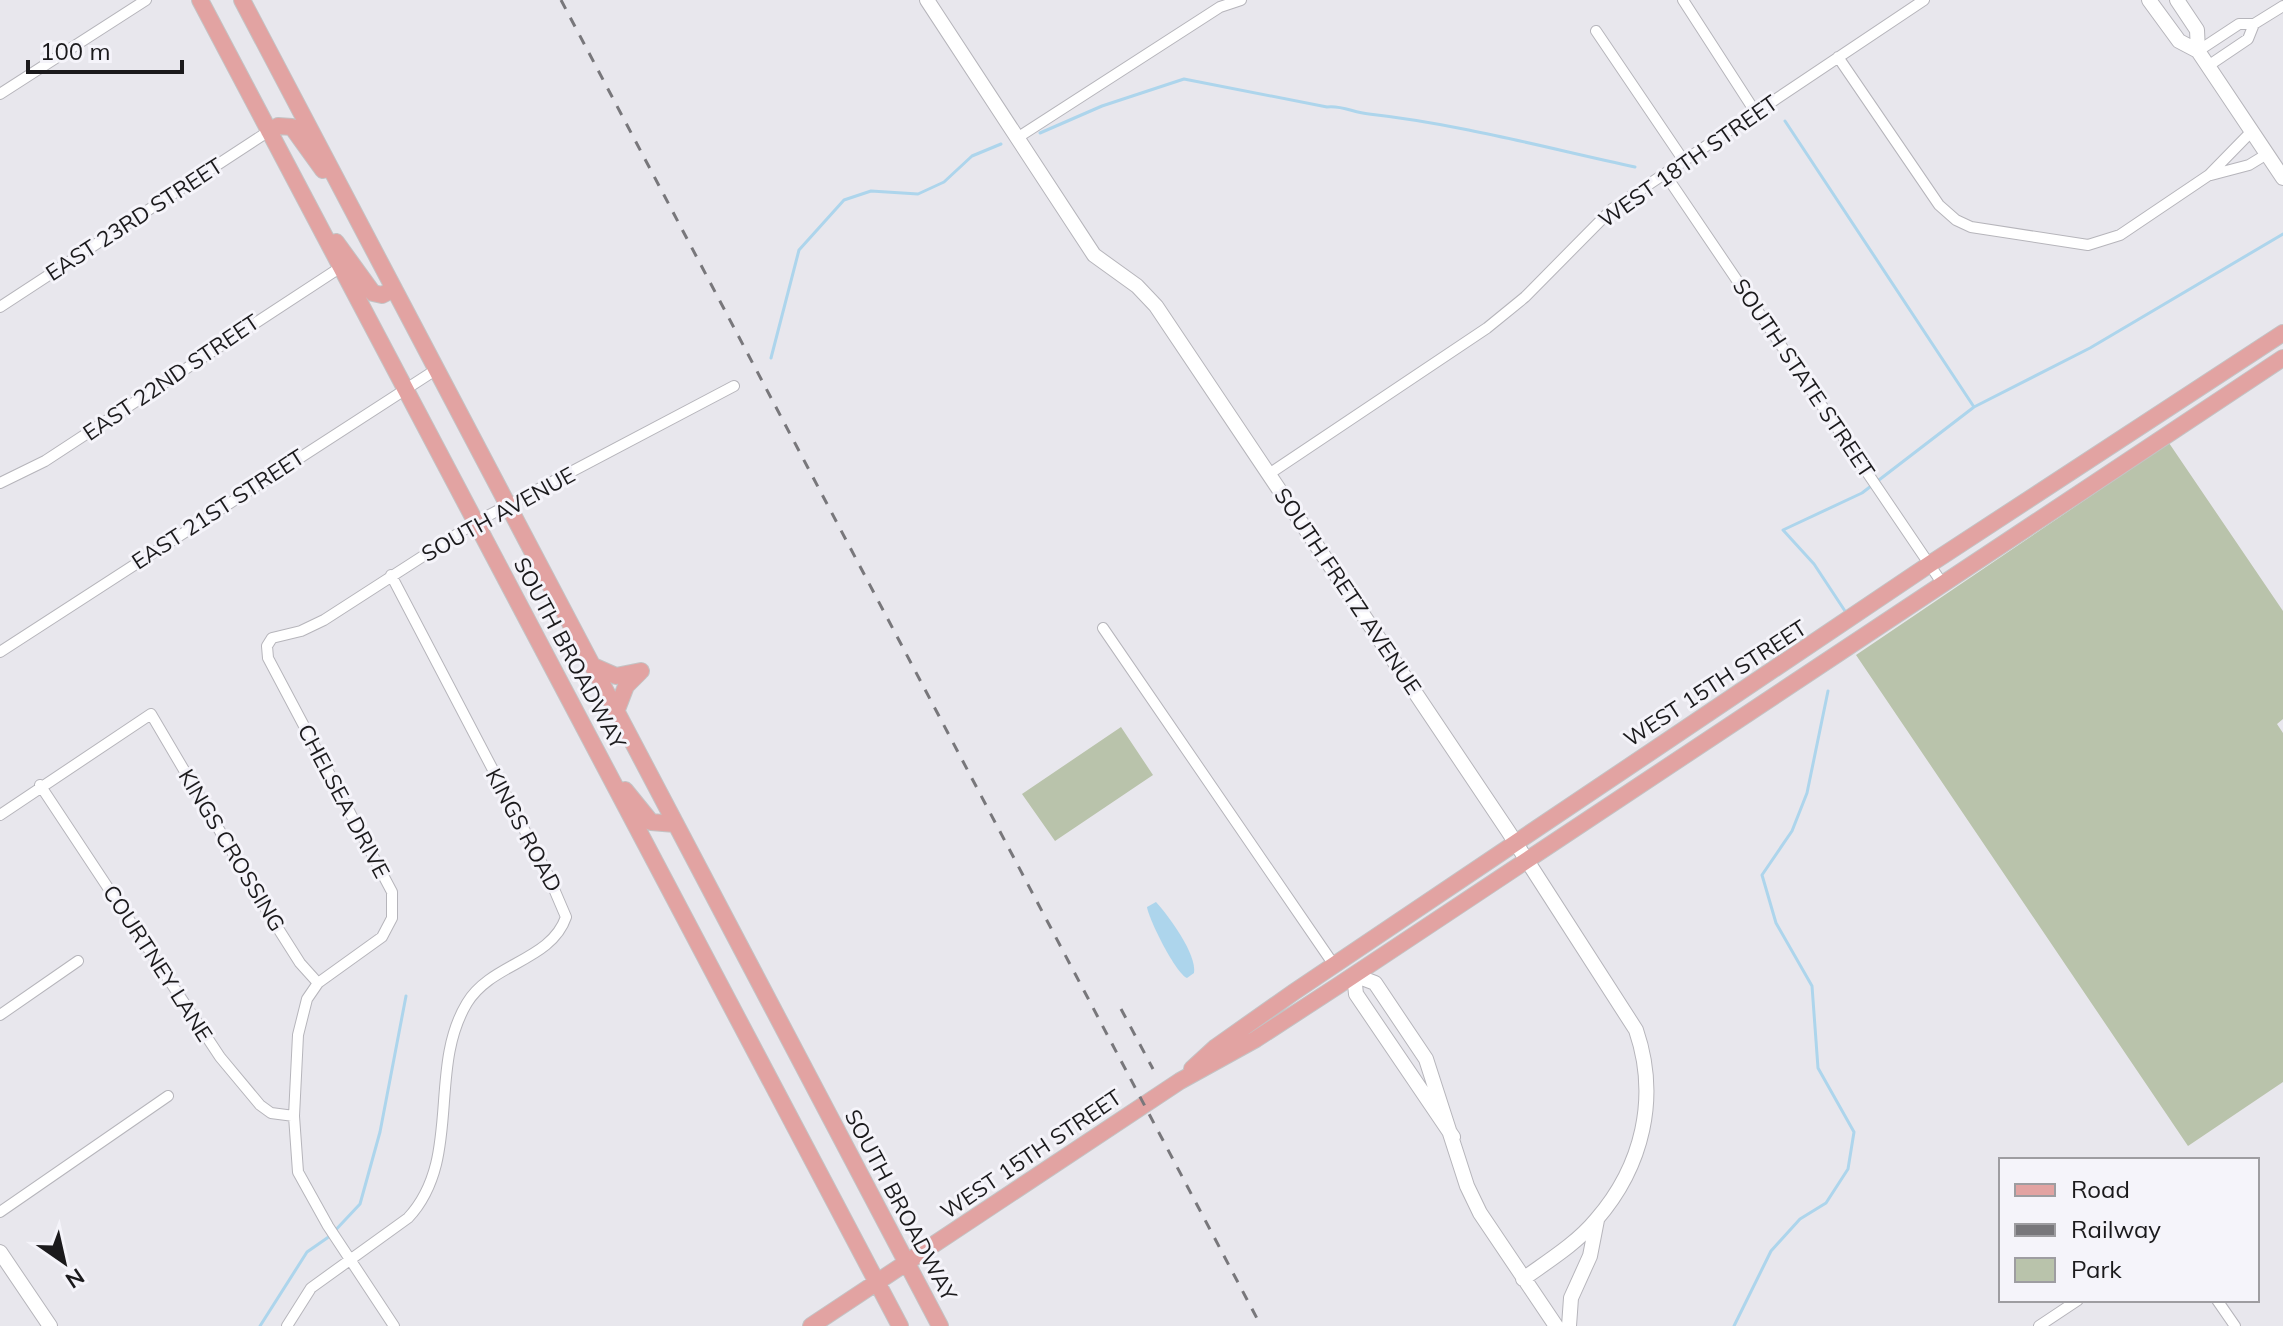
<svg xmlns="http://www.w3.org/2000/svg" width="2283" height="1326" font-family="Mulish,sans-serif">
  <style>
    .green { fill: #b9c3ab }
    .water { fill: #add5ec }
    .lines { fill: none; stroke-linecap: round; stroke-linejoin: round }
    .stream { stroke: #add5ec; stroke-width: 3 }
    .street-casing { stroke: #b6b5bb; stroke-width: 12 }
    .secondary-casing { stroke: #b6b5bb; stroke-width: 16 }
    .primary-casing { stroke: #c4c3c4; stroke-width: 18 }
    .street { stroke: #fff; stroke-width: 10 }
    .secondary { stroke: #fff; stroke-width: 14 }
    .primary { stroke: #e2a3a2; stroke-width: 16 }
    .rail { stroke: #78777b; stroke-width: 3; stroke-dasharray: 10 10; stroke-linecap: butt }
    .labels { text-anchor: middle; stroke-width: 6; stroke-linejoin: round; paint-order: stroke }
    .street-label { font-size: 22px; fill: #1b1a1c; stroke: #f5f4fa }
  </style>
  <rect width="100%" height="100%" fill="#e8e7ed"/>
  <path class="green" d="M2169 443 2283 611V719L2277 724 2283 733V1082L2188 1146 1856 655Z
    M1121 727 1153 775 1055 841 1022 794Z"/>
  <path class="water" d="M1156 902C1168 915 1197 954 1194 973L1187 978C1176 974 1149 920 1147 907Z"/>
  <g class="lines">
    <path class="stream" d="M1785 121 1974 407
      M1040 133 1102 106 1184 79 1327 107C1342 105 1354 113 1369 114 1459 124 1547 148 1635 167
      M771 358 799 250 844 200 871 191 918 194 944 182 972 156 1001 144
      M1845 611 1814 564 1783 530 1862 493 1974 407 2090 348 2283 234
      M260 1326 307 1252 330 1236 360 1204 380 1132 406 996
      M1734 1326 1771 1251 1800 1219 1826 1203 1848 1169 1854 1132 1818 1068 1812 986 1776 923 1762 875 1792 831 1807 793 1828 691"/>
    <g class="street-casing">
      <path id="street" d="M1683 0 1756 113
        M2254 24 2283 6
        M1596 31 1684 161
        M2198 51 2239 24H2254L2248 39 2208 66
        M1838 57 1939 205 1956 220 1971 227 2088 245 2120 235 2209 175 2252 131
        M0 94 146 0
        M1017 138 1220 7 1241 0
        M1665 174 1942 583
        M2211 175 2249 165 2267 154
        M0 307 269 131
        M1269 474 1487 328 1525 297 1612 209 1924 0
        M0 483 45 461 341 267
        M1103 628 1334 965
        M0 652 437 369
        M40 785 220 1057 260 1105 271 1113 294 1116
        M0 815 151 714 267 911 300 963 318 983
        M0 1015 78 961
        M0 1212 168 1096
        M2217 1300 2235 1326
        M287 1326 311 1288 408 1218C463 1159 427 1069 467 1003 491 963 551 961 566 917L548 875 391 575
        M394 1326 328 1226 298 1172 294 1116 298 1035 307 999 318 983 382 937 392 918V892L268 658 267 646 272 638 301 631 324 620 476 522 734 386
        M2039 1326 2078 1300"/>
    </g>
    <g class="secondary-casing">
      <path id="secondary" d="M927 0 1094 255 1137 286 1156 306 1508 831 1636 1030C1659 1097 1643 1166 1596 1220 1576 1244 1548 1261 1523 1279
        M2149 0 2179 41 2198 51 2283 178
        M2177 0 2197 30 2198 51
        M1453 1137 1356 994 1354 975 1375 983 1426 1059 1467 1186 1480 1213 1556 1326
        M0 1252 50 1326
        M1569 1326 1571 1298 1590 1256 1597 1220"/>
    </g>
    <g class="primary-casing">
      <path id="primary" d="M200 0 900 1326
        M242 0 940 1326
        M269 131 278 126 292 127 323 170
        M336 242 373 293 382 295 394 289
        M591 665 616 676 641 671
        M616 712 626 686 640 672
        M625 790 651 822 675 824
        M1192 1069 1216 1047 1294 992 1930 564 2283 333
        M811 1326 1180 1081 1256 1039 1339 985 2283 358"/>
    </g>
    <use href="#street" class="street"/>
    <use href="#secondary" class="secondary"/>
    <use href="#primary" class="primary"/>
    <path class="rail" d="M561 0 1261 1326
      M1121 1009 1153 1069"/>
  </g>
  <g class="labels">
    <g class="street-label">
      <text transform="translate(1688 161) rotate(-35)" y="8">WEST 18TH STREET</text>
      <text transform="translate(134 219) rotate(-33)" y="8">EAST 23RD STREET</text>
      <text transform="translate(171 377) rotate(-34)" y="8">EAST 22ND STREET</text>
      <text transform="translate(1804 378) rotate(56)" y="8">SOUTH STATE STREET</text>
      <text transform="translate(218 509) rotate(-33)" y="8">EAST 21ST STREET</text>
      <text transform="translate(498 514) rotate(-29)" y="8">SOUTH AVENUE</text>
      <text transform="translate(1348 591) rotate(56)" y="8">SOUTH FRETZ AVENUE</text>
      <text transform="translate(570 653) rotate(62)" y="8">SOUTH BROADWAY</text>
      <text transform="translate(1715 683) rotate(-33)" y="8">WEST 15TH STREET</text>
      <text transform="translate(344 801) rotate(62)" y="8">CHELSEA DRIVE</text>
      <text transform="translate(524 830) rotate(62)" y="8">KINGS ROAD</text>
      <text transform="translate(232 850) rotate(59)" y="8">KINGS CROSSING</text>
      <text transform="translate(158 963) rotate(57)" y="8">COURTNEY LANE</text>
      <text transform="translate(1031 1154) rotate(-34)" y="8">WEST 15TH STREET</text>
      <text transform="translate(901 1205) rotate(62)" y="8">SOUTH BROADWAY</text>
    </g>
  </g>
  <rect x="1999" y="1158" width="260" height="144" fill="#f5f4fa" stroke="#9e9da1" stroke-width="2"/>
  <rect x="2015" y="1184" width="40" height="12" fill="#e2a3a2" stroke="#9e9da1" stroke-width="2"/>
  <text x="2071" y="1198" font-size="24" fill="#1b1a1c">Road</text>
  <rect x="2015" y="1224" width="40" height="12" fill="#78777b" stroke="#9e9da1" stroke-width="2"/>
  <text x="2071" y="1238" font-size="24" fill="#1b1a1c">Railway</text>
  <rect x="2015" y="1258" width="40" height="24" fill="#b9c3ab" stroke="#9e9da1" stroke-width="2"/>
  <text x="2071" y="1278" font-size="24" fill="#1b1a1c">Park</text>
  <g transform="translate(64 1262) rotate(146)" stroke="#f5f4fa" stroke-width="6" paint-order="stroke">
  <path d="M0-6L14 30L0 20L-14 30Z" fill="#1b1a1c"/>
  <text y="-12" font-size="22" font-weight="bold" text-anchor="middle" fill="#1b1a1c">N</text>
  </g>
  <path d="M28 60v12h154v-12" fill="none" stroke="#1b1a1c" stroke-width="4"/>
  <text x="40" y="60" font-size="24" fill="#1b1a1c" stroke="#f5f4fa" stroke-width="6" paint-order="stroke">100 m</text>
</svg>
